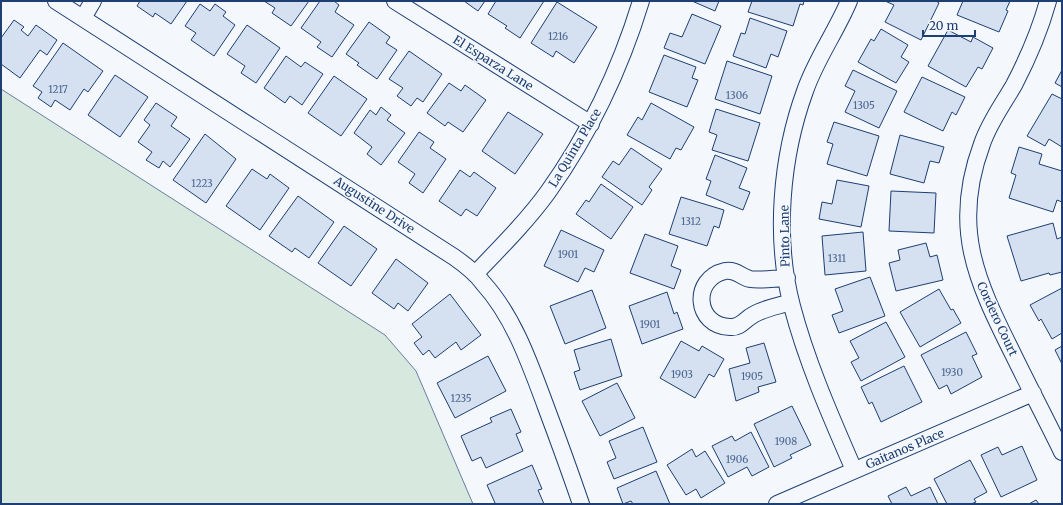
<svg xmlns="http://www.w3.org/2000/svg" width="1063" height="505" font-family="Merriweather,serif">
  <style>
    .green { fill: #d7e8df; stroke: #687fa3 }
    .building { fill: #d5e0f0; stroke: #1d3f73 }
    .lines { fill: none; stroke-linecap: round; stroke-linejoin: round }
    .street-casing { stroke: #1d3f73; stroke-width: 18 }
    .street { stroke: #f4f7fb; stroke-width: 16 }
    .labels { text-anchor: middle; stroke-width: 3; stroke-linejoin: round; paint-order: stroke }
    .number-label { font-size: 10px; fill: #4b6792 }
    .street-label { font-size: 12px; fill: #1d3f73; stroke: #f4f7fb }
  </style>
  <rect width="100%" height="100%" fill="#f4f7fb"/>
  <path class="green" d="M1 89 385 335 416 371 473 504H1Z"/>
  <path class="building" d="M140 1H187L171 24 155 13 153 17 137 6Z
    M264 1H309L291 26 272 13 275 8Z
    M320 1H334L339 5 335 12 354 25 332 57 317 47 321 42 301 28Z
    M464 1H485L478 11Z
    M496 1H544L520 38 505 28 507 26 488 14Z
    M692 1H719L715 11Z
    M752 1H804L803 5 800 4 793 26 748 12Z
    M885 1H936L939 3 921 40 885 22 894 5Z
    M963 1H1010L1006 10 1008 11 999 32 957 15Z
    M557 2 597 27 574 63 556 51 553 57 531 43Z
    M200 4 210 11 215 4 226 12 223 16 235 25 214 56 191 40 196 33 185 26Z
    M692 14 721 26 705 64 664 48 670 33 682 37Z
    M750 18 787 31 778 57 771 54 766 68 733 56 741 33 745 34Z
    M14 20 24 27 21 30 28 36 36 25 57 40 47 55 40 50 20 78 1 64V38Z
    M369 22 390 37 386 43 397 50 377 79 357 65 359 63 346 54Z
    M247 25 280 48 256 83 241 73 245 66 227 54Z
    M881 29 908 45 901 57 909 62 896 83 858 62 871 39 874 41Z
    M948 30 971 42 973 37 993 48 982 69 978 67 966 87 928 66Z
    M63 43 103 71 88 92 84 89 70 110 55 100 51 107 38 98 42 92 33 86Z
    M409 51 442 74 423 102 417 98 411 106 397 96 403 88 389 79Z
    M664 55 696 67 692 78 698 80 687 107 649 92Z
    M286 56 301 67 305 62 323 74 302 105 290 96 285 103 264 88Z
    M727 61 772 76 760 114 715 99Z
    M853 70 897 91 879 128 845 112 855 91 845 86Z
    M1062 70V87L1055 83Z
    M115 75 148 97 120 137 88 115Z
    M334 76 367 99 341 136 308 113Z
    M922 77 965 97 956 115 952 112 943 131 904 112Z
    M449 83 461 91 465 85 486 100 463 132 448 122 445 126 427 113Z
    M1052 94 1062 99V147L1049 139 1045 146 1027 136Z
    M156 103 177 117 171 126 190 139 170 167 163 161 159 168 146 160 152 152 138 142 150 125 144 120Z
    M651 103 694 127 681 150 676 148 670 159 627 135 638 117 642 120Z
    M381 107 391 115 387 120 405 133 381 165 367 154 372 147 354 133 370 110 376 115Z
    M716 109 760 123 748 161 712 150 717 135 709 132Z
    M508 112 543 134 515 174 482 151Z
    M834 122 879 136 867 176 827 164 833 144 827 142Z
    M419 132 434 142 430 148 446 159 423 193 409 183 415 174 398 162Z
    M205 134 236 159 206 203 173 180Z
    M900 135 944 147 939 163 930 161 924 183 890 174Z
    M1019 147 1042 154 1039 164 1062 171V202L1057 200 1053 212 1009 198 1016 175 1011 173Z
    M631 148 662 169 649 187 652 190 642 205 602 177 613 161 619 165Z
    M715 155 747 168 739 188 750 192 743 210 706 195 711 181 706 179Z
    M252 169 267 179 270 174 289 188 260 230 226 206Z
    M460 170 470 177 474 172 496 188 477 216 466 209 461 216 439 201Z
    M837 180 869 186 861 227 819 219 822 202 832 204Z
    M601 184 633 207 611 239 576 214 586 200 589 202Z
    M891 191 936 193 934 233 889 231Z
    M298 196 334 222 309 258 295 248 292 252 269 236Z
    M681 197 724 210 719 228 714 226 707 246 669 234Z
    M1053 223 1057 239 1062 237V272L1050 275 1049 273 1021 281 1007 236Z
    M344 226 377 249 351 286 318 263Z
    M561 230 604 250 594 272 585 268 578 282 544 266Z
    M863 232 866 271 825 275 822 236Z
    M645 234 678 246 671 266 681 270 674 289 630 273Z
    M926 243 930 257 937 255 943 280 896 291 889 263 900 260 898 250Z
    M396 259 428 283 408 311 398 303 394 309 372 293Z
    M870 277 885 316 839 333 832 315 843 311 835 289Z
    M1062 288V333L1052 339 1041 319 1039 321 1030 305Z
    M939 289 951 310 953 309 961 323 920 347 900 312Z
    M592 290 606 328 565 344 550 306Z
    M667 292 674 314 677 312 683 329 642 344 629 306Z
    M450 294 481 335 461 350 456 342 435 358 429 350 423 355 414 343 422 337 412 324Z
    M886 322 905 357 861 381 851 362 859 358 850 341Z
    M966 332 977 354 972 356 982 377 951 394 947 385 939 389 921 355Z
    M611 339 622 376 580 390 574 372 580 370 574 350Z
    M681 341 699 351 702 346 724 359 714 377 709 374 695 398 660 378Z
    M764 343 776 382 758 387 759 392 736 401 729 369 750 363 746 348Z
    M1062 346V364L1055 350Z
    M488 356 506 391 455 418 437 383Z
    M904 366 922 402 881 422 872 402 869 404 861 387Z
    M617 383 635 418 600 436 582 401Z
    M792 406 811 445 790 455 792 458 774 467 754 424Z
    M511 409 521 432 516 434 523 451 486 468 481 457 472 461 461 436 492 422 490 418Z
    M643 427 657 462 614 479 607 462 616 458 609 441Z
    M751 432 769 467 752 476 747 467 728 477 712 446 732 436 735 441Z
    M1022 446 1037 480 1001 497 981 455 998 447 1002 455Z
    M692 449 696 457 705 451 725 483 701 498 696 489 686 495 667 465Z
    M970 460 987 492 974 499 976 502 971 504H947L934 479Z
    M532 465 542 489 538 490 544 504H492L495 503 487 485Z
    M656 471 670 504H633L631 501 623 504 617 488Z
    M906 487 911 496 930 487 938 504H892L888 496Z
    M1036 500 1039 504H1029Z"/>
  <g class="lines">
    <g class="street-casing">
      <path id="street" d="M56 1 454 257C464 264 475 272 483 283 514 317 530 364 546 407 558 439 570 472 581 504
        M395 1 591 124
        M849 1C836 32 816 59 805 91 781 157 774 238 792 306 807 363 831 417 854 470
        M1048 1C1040 30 1028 58 1014 85 1003 104 989 123 982 144 951 227 976 280 1013 354 1029 387 1046 419 1062 452
        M83 18 93 1
        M475 274C500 248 527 221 548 192 590 133 620 70 641 1
        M787 278C776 278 761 281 750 279 741 277 736 269 725 271 691 279 695 326 730 327 741 328 745 319 753 315 764 308 779 306 791 302
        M777 504 1033 393"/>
    </g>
    <use href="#street" class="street"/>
  </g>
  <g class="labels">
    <g class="number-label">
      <text x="558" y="40">1216</text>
      <text x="58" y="93">1217</text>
      <text x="737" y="99">1306</text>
      <text x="864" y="109">1305</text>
      <text x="202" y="187">1223</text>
      <text x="691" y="225">1312</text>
      <text x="568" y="258">1901</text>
      <text x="837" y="262">1311</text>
      <text x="650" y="328">1901</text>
      <text x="952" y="376">1930</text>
      <text x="682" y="378">1903</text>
      <text x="752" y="380">1905</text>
      <text x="461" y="402">1235</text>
      <text x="786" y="445">1908</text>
      <text x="737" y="463">1906</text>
    </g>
    <g class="street-label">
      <text transform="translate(493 63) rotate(32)" y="4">El Esparza Lane</text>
      <text transform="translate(575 148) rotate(-59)" y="4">La Quinta Place</text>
      <text transform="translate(374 205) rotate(33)" y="4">Augustine Drive</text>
      <text transform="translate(785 236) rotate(-91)" y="4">Pinto Lane</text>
      <text transform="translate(997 319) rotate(65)" y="4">Cordero Court</text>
      <text transform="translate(905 449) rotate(-23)" y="4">Gaitanos Place</text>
    </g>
  </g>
  <rect width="1063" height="505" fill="none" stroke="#1d3f73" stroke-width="4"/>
  <path d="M923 30v6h52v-6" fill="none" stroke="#1d3f73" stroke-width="2"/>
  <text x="929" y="30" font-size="12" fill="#1d3f73" stroke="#f4f7fb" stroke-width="3" paint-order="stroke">20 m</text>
</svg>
